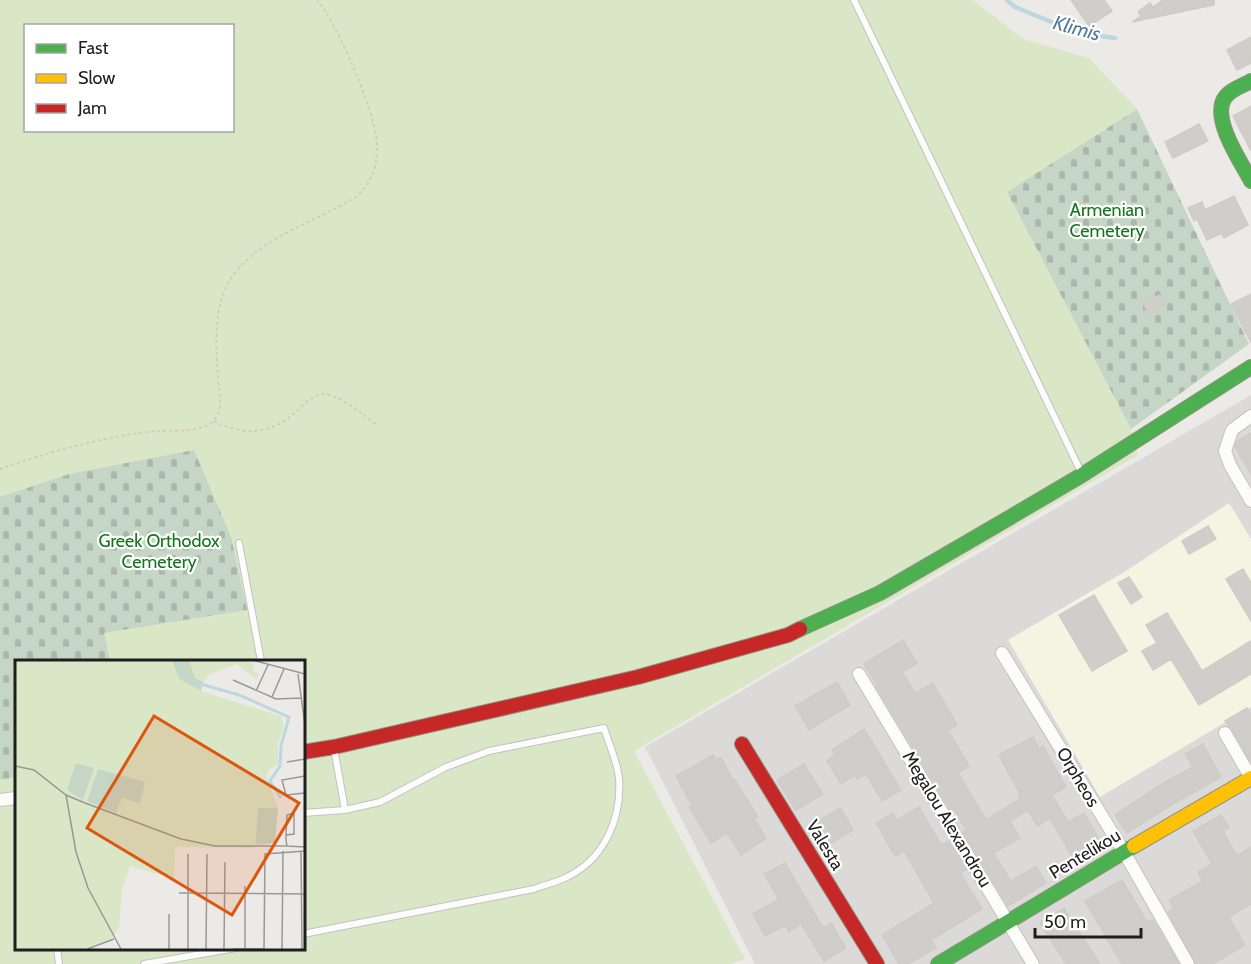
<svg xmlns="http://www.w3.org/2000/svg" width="1251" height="964" font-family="Cabin,sans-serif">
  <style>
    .residential { fill: #dbdad8 }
    .education { fill: #f5f4e2 }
    .grass { fill: #d9e7c7; fill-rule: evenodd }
    .cemetery { fill: url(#cemetery-stones) }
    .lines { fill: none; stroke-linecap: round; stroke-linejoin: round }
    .stream { stroke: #bcd7dd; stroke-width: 4.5 }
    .building { fill: #d0cecb; stroke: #cfccc8; stroke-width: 1.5 }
    .lane-casing { stroke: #c3c2c1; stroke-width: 8 }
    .street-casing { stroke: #c3c2c1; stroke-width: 14 }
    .fast-casing { stroke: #939480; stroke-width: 16 }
    .slow-casing { stroke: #939480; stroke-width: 16 }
    .jam-casing { stroke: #939480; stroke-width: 16 }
    .path { stroke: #d5c9c7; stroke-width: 2; stroke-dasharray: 3 3; stroke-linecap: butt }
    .lane { stroke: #fcfcfb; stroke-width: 6 }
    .street { stroke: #fcfcfb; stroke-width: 12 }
    .fast { stroke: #4caf50; stroke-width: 14 }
    .slow { stroke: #ffc107; stroke-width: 14 }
    .jam { stroke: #c62828; stroke-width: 14 }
    .labels { text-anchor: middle; stroke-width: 4.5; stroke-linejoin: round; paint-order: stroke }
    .park-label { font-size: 18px; fill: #137419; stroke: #fff }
    .street-label { font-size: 18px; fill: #1e1e1e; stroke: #fff }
    .water-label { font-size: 20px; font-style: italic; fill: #4e799f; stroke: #fff }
    .inset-river { fill: none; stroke: #bcd7dd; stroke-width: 3 }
    .inset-road { fill: none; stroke: #9a9896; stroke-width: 1.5 }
    .view { fill: #de560d; fill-opacity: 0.15; stroke: #de560d; stroke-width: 3 }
    .inset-edge { fill: none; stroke: #1e1e1e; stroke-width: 3 }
  </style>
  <defs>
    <pattern id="cemetery-stones" width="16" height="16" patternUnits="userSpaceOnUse" patternTransform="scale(1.5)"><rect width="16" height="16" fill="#c6d6c6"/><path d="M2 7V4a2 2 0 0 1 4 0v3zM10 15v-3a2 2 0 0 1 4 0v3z" fill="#aab7aa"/></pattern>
  </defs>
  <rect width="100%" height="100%" fill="#eceae6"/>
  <path class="residential" d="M1251 395V964H755L645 747Z"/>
  <path class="education" d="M1229 503 1251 539V707L1100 797 1008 640 1126 571Z"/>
  <path class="grass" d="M0 0H973L1023 39 1089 58 1137 109 1007 192 1131 429 1138 455 634 751 745 959 731 964H0ZM26 26H232V130H26ZM16 661H303V948H16Z"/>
  <path class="cemetery" d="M1137 109 1249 344 1131 429 1007 192Z
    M194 450 231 537 247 610 104 633 110 661H16V777L0 780V497L69 474Z"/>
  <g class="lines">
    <path class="stream" d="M1007 0 1015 7 1078 33 1115 38"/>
  </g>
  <path class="building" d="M1071 0H1104L1112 11 1089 26Z
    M1163 0H1214V5L1132 22 1141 16 1138 12 1150 3 1153 7Z
    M1251 37V63L1237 70 1227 50Z
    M1251 106V151L1233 116Z
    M1199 124 1208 141 1173 158 1165 142Z
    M1234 196 1248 225 1224 238 1222 233 1207 240 1197 219 1194 221 1188 208 1202 202 1205 210Z
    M1251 294V343L1231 304Z
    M1160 295 1165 305 1149 314 1143 303Z
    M1251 433V474L1235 447 1237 441Z
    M1208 526 1216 539 1189 554 1182 541Z
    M1243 569 1251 583V621L1226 579Z
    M1129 577 1142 597 1131 604 1118 583Z
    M1094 595 1127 651 1092 671 1059 615Z
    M1167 613 1202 671 1251 641V674L1199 705 1171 659 1153 670 1142 651 1157 643 1146 625Z
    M903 640 917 663 902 672 915 693 933 683 957 725 948 730 969 766 958 773 986 820 1020 799 1018 795 1020 794 999 755 1033 737 1039 748 1043 746 1066 787 1052 795 1068 822 1084 813 1103 846 1075 862 1050 818 1037 826 1028 810 1010 821 1020 838 993 853 1011 881 1036 866 1046 883 1008 906 963 832 966 830 954 809 951 811 876 686 877 685 864 664Z
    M837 682 850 705 809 730 795 706Z
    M1247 708 1251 715V762L1232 729 1225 721Z
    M864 729 901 790 882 801 866 774 857 779 855 775 841 784 827 761 835 755 832 750Z
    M1203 744 1221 777 1173 804 1127 833 1115 815 1162 784 1193 767 1185 754Z
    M713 755 716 760 721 758 734 781 735 780 758 817 754 819 766 838 741 855 727 833 711 843 689 807 692 806 676 776Z
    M804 764 823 794 796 810 777 780Z
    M919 807 941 845 949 841 967 869 960 873 982 909 931 940 936 948 908 964H899L882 935 934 903 904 851 895 856 876 823 893 813 897 820Z
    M841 808 853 830 820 850 806 827Z
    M1221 815 1229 828 1223 831 1237 856 1251 847V904L1229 917 1245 945 1213 964H1196L1168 912 1174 908 1169 900 1203 881 1198 872 1212 864 1193 831Z
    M785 863 823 928 831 923 846 948 824 961 801 924 789 932 785 925 765 936 753 914 779 899 764 874Z
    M1122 880 1147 922 1153 920 1179 964H1122L1085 901Z
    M1064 908 1100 964H1066L1040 923Z"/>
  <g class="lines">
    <g class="lane-casing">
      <path id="lane" d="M854 0 1081 472
        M239 543 261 661
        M334 748 345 810
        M303 813 345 810 380 802 446 767 489 751 604 728C609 744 617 761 619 778 622 819 604 860 565 878 555 883 544 885 534 889L303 934
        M57 948 59 964
        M144 964 236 948"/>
    </g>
    <g class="street-casing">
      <path id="street" d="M1251 416 1232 430 1225 451 1230 465 1251 501
        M1002 653 1124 852 1188 964
        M859 674 1033 964
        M1225 733 1251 778
        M0 800 16 798"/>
    </g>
    <g class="fast-casing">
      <path id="fast" d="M1251 81C1242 86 1229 90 1224 99 1212 120 1241 162 1251 181
        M800 629 880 593 997 525 1082 475 1251 367
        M938 964 1134 846"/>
    </g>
    <g class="slow-casing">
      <path id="slow" d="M1134 846 1251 778"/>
    </g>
    <g class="jam-casing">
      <path id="jam" d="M742 744 877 964
        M303 752 334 747 638 677 788 635 800 629"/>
    </g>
    <path class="path" d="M214 421C244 436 270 435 296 412 303 405 312 395 323 394 339 394 363 415 376 424
      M0 469C45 453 112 434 159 431 176 430 198 433 212 422 215 419 218 415 219 411 222 400 218 386 218 375 215 343 214 299 234 274 264 235 316 222 356 197 372 183 378 165 377 144 375 111 338 25 317 0"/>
    <use href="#lane" class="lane"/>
    <use href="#street" class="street"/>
    <use href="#fast" class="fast"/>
    <use href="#slow" class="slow"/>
    <use href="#jam" class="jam"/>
  </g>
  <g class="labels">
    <g class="park-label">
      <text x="1107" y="216">Armenian<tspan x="1107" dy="21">Cemetery</tspan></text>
      <text x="159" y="547">Greek Orthodox<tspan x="159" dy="21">Cemetery</tspan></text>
    </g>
    <g class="street-label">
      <text transform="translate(1078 777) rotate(59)" y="6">Orpheos</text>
      <text transform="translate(947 819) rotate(59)" y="6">Megalou Alexandrou</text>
      <text transform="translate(825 845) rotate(59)" y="6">Valesta</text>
      <text transform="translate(1085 854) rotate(-31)" y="6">Pentelikou</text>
    </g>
    <g class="water-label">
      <text transform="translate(1077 28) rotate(15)" y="7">Klimis</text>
    </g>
  </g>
  <g transform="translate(15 660)">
    <rect width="290" height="290" fill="#eceae6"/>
    <path d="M157 0 164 19 186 31 266 56 269 65 263 85V104L254 110 252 118 263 148 243 149 239 188 160 187 159 219 115 206 107 230 104 268 96 279 66 289H0V1ZM174 0H231L239 4 238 10 244 14 242 20 222 4 195 14 188 22 180 18Z" fill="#d9e7c7"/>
    <path d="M157 0H174L180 18 188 22 186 31 164 19Z" fill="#c8d8bd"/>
    <path d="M61 103 79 108 68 140 52 130ZM83 109 130 122 125 144 107 137 101 153 72 141ZM243 148H263L260 183 240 185Z" fill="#c6d6c6"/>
    <path class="inset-river" d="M163 0 167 13 175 21 224 35 274 57 266 86 265 106 255 121 266 138"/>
    <path class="inset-road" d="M237 0 290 14M283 14 290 65M218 20 261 39 286 38M241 31 253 5M257 37 269 9M272 102 290 99M0 106 19 110 51 135 70 143 166 179 200 186H272M290 116 267 120 271 135 290 133M51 135 61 192 73 228 106 289M271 175 279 174V153L272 155 271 175V180L272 186M272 186 290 187M286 191 287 289M173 194V289M164 233 290 234M230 288V226M72 289 99 279M154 289V254M191 289 192 194M209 289 210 202M218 289H249M249 289 250 194 290 191M267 289 268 191"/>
    <path class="view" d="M139 56 284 143 217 255 72 168Z"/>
    <rect width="290" height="290" class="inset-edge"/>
  </g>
  <rect x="24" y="24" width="210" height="108" fill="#ffffff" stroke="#a5a5a5" stroke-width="1.5"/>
  <rect x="36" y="44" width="30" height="9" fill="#4caf50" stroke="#a5a5a5" stroke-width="1.5"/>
  <text x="78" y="54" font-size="18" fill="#1e1e1e">Fast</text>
  <rect x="36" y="74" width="30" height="9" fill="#ffc107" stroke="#a5a5a5" stroke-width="1.5"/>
  <text x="78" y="84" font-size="18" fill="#1e1e1e">Slow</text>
  <rect x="36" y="104" width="30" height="9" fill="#c62828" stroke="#a5a5a5" stroke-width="1.5"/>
  <text x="78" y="114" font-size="18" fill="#1e1e1e">Jam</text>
  <path d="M1035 928v9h106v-9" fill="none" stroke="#1e1e1e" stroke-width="3"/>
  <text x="1044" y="928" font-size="18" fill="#1e1e1e" stroke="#ffffff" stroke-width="4.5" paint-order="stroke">50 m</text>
</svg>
